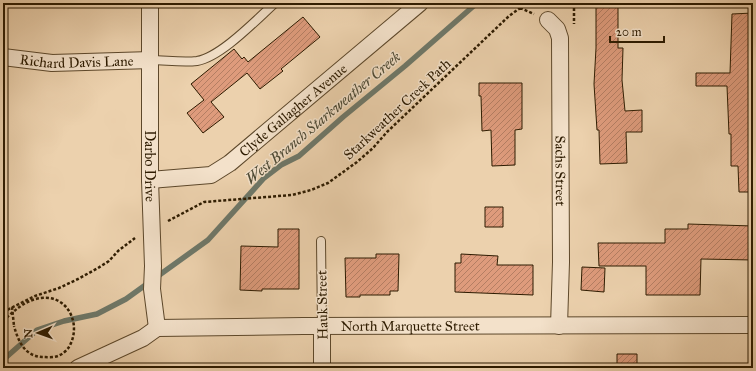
<svg xmlns="http://www.w3.org/2000/svg" width="756" height="371" font-family="'IM FELL Great Primer',serif">
  <style>
    .lines { fill: none; stroke-linecap: round; stroke-linejoin: round }
    .stream { stroke: #6e7869; stroke-width: 5.5 }
    .building { fill: url(#building-hatch); stroke: #2d1b00 }
    .lane-casing { stroke: #5d482b; stroke-width: 10 }
    .street-casing { stroke: #5d482b; stroke-width: 18 }
    .path { stroke: #2d1b00; stroke-width: 2.5; stroke-dasharray: 3 2; stroke-linecap: butt }
    .lane { stroke: #f3e1ca; stroke-width: 8 }
    .street { stroke: #f3e1ca; stroke-width: 16 }
    .path-bridge { stroke: #2d1b00; stroke-width: 2.5; stroke-dasharray: 3 2; stroke-linecap: butt }
    .labels { text-anchor: middle; stroke-width: 3; stroke-linejoin: round; paint-order: stroke }
    .street-label { font-size: 14px; fill: #2d1b00; stroke: #f3e1ca }
    .water-label { font-size: 15px; font-style: italic; fill: #4d4a35; stroke: #f3e1ca }
  </style>
  <defs>
    <pattern id="building-hatch" width="6" height="6" patternUnits="userSpaceOnUse"><rect width="6" height="6" fill="#de9b7c"/><path d="M-1 1l2-2M0 6l6-6M5 7l2-2" fill="none" stroke="#b47e63"/></pattern>
  </defs>
  <rect width="100%" height="100%" fill="#ecd1ad"/>
  <filter id="stains"><feTurbulence type="fractalNoise" baseFrequency=".005" numOctaves="4"/><feColorMatrix values="0 0 0 0 .2 0 0 0 0 .09 0 0 0 0 .02 0 0 0 .5 -.17"/></filter>
  <radialGradient id="worn" r=".72"><stop offset=".6" stop-color="#630" stop-opacity="0"/><stop offset="1" stop-color="#630" stop-opacity=".3"/></radialGradient>
  <g class="lines">
    <path class="stream" d="M3 360 37 330 64 321 97 314 126 299 208 240 264 178 281 165 299 156 343 117 405 66 477 3"/>
  </g>
  <path class="building" d="M596 6H618V48H623L622 80 625 111 642 110V132H626L627 163 600 164 599 130H597L594 84 596 48Z
    M753 13V192H739L738 166H731V134H729L727 86H696V73H730L732 14Z
    M303 17 320 37 281 69 283 71 260 89 247 73 211 102 224 117 203 133 187 113 204 100 191 84 234 49 242 59 244 57 248 62Z
    M479 83H522V129L515 130V165L492 166 491 130 482 131 481 96H479Z
    M485 207H503V227H485Z
    M688 224 753 226V260L701 259 700 295H646V266H599L598 243H665V229H688Z
    M278 229H299V289H262V291L240 290 241 246 278 247Z
    M376 254H399L398 291H390V295H360V297H346L345 258H376Z
    M461 254 498 256 497 265H533V295L455 292V263H461Z
    M582 267 605 268 604 292 581 290Z
    M617 354H637V368H617Z"/>
  <g class="lines">
    <g class="lane-casing">
      <path id="lane" d="M151 60C165 60 182 63 197 61 221 57 256 20 275 3
        M321 241 322 327"/>
    </g>
    <g class="street-casing">
      <g id="street">
        <path id="s1" d="M150 3V180L153 266 152 289 157 328"/>
        <path id="s2" d="M548 20 557 29 560 38 561 262 559 326"/>
        <path id="s3" d="M3 57 52 63 151 60"/>
        <path id="s4" d="M150 180 211 175 230 163 420 3"/>
        <path id="s5" d="M78 368 143 338 157 328 303 326 753 325"/>
        <path d="M322 368V327"/>
      </g>
    </g>
    <path class="path" d="M574 3V24
      M520 8 534 14
      M168 221 204 202 292 195 311 190 328 183 357 162 373 148 387 132 509 16 527 3
      M12 307 14 326
      M3 312 35 296 59 288 78 279 98 268 109 261 118 251 135 238"/>
    <use href="#lane" class="lane"/>
    <use href="#street" class="street"/>
    <path class="path-bridge" d="M3 321C13 312 23 302 36 299 66 291 83 323 69 347 67 350 63 354 60 355 55 358 47 357 42 357 24 356 18 340 14 326"/>
  </g>
  <g class="labels">
    <g class="street-label">
      <text dy="5" stroke="none"><textPath href="#s3" startOffset="74">Richard Davis Lane</textPath></text>
      <text transform="translate(397 109) rotate(-43)" y="5">Starkweather Creek Path</text>
      <text dy="5" stroke="none"><textPath href="#s4" startOffset="166">Clyde Gallagher Avenue</textPath></text>
      <text dy="5" stroke="none"><textPath href="#s1" startOffset="163">Darbo Drive</textPath></text>
      <text dy="5" stroke="none"><textPath href="#s2" startOffset="155">Sachs Street</textPath></text>
      <text transform="translate(322 305) rotate(-91)" y="5">Hauk Street</text>
      <text dy="5" stroke="none"><textPath href="#s5" startOffset="342">North Marquette Street</textPath></text>
    </g>
    <g class="water-label">
      <text transform="translate(323 118) rotate(-40)" y="5">West Branch Starkweather Creek</text>
    </g>
  </g>
  <rect width="756" height="371" fill="none" stroke="#ecd1ad" stroke-width="16"/>
  <rect x="4" y="4" width="748" height="363" fill="none" stroke="#2d1b00" stroke-width="2"/>
  <rect x="8" y="8" width="740" height="355" fill="none" stroke="#2d1b00"/>
  <g transform="translate(38 333) rotate(268)" stroke="#f3e1ca" stroke-width="3" paint-order="stroke">
  <path d="M0-3L7 15L0 10L-7 15Z" fill="#2d1b00"/>
  <text y="-6" font-size="11" font-weight="bold" text-anchor="middle" fill="#2d1b00">N</text>
  </g>
  <path d="M610 36v6h54v-6" fill="none" stroke="#2d1b00" stroke-width="2"/>
  <text x="616" y="36" font-size="12" fill="#2d1b00" stroke="#f3e1ca" stroke-width="3" paint-order="stroke">20 m</text>
  <rect width="100%" height="100%" filter="url(#stains)"/>
  <rect width="100%" height="100%" fill="url(#worn)"/>
</svg>
